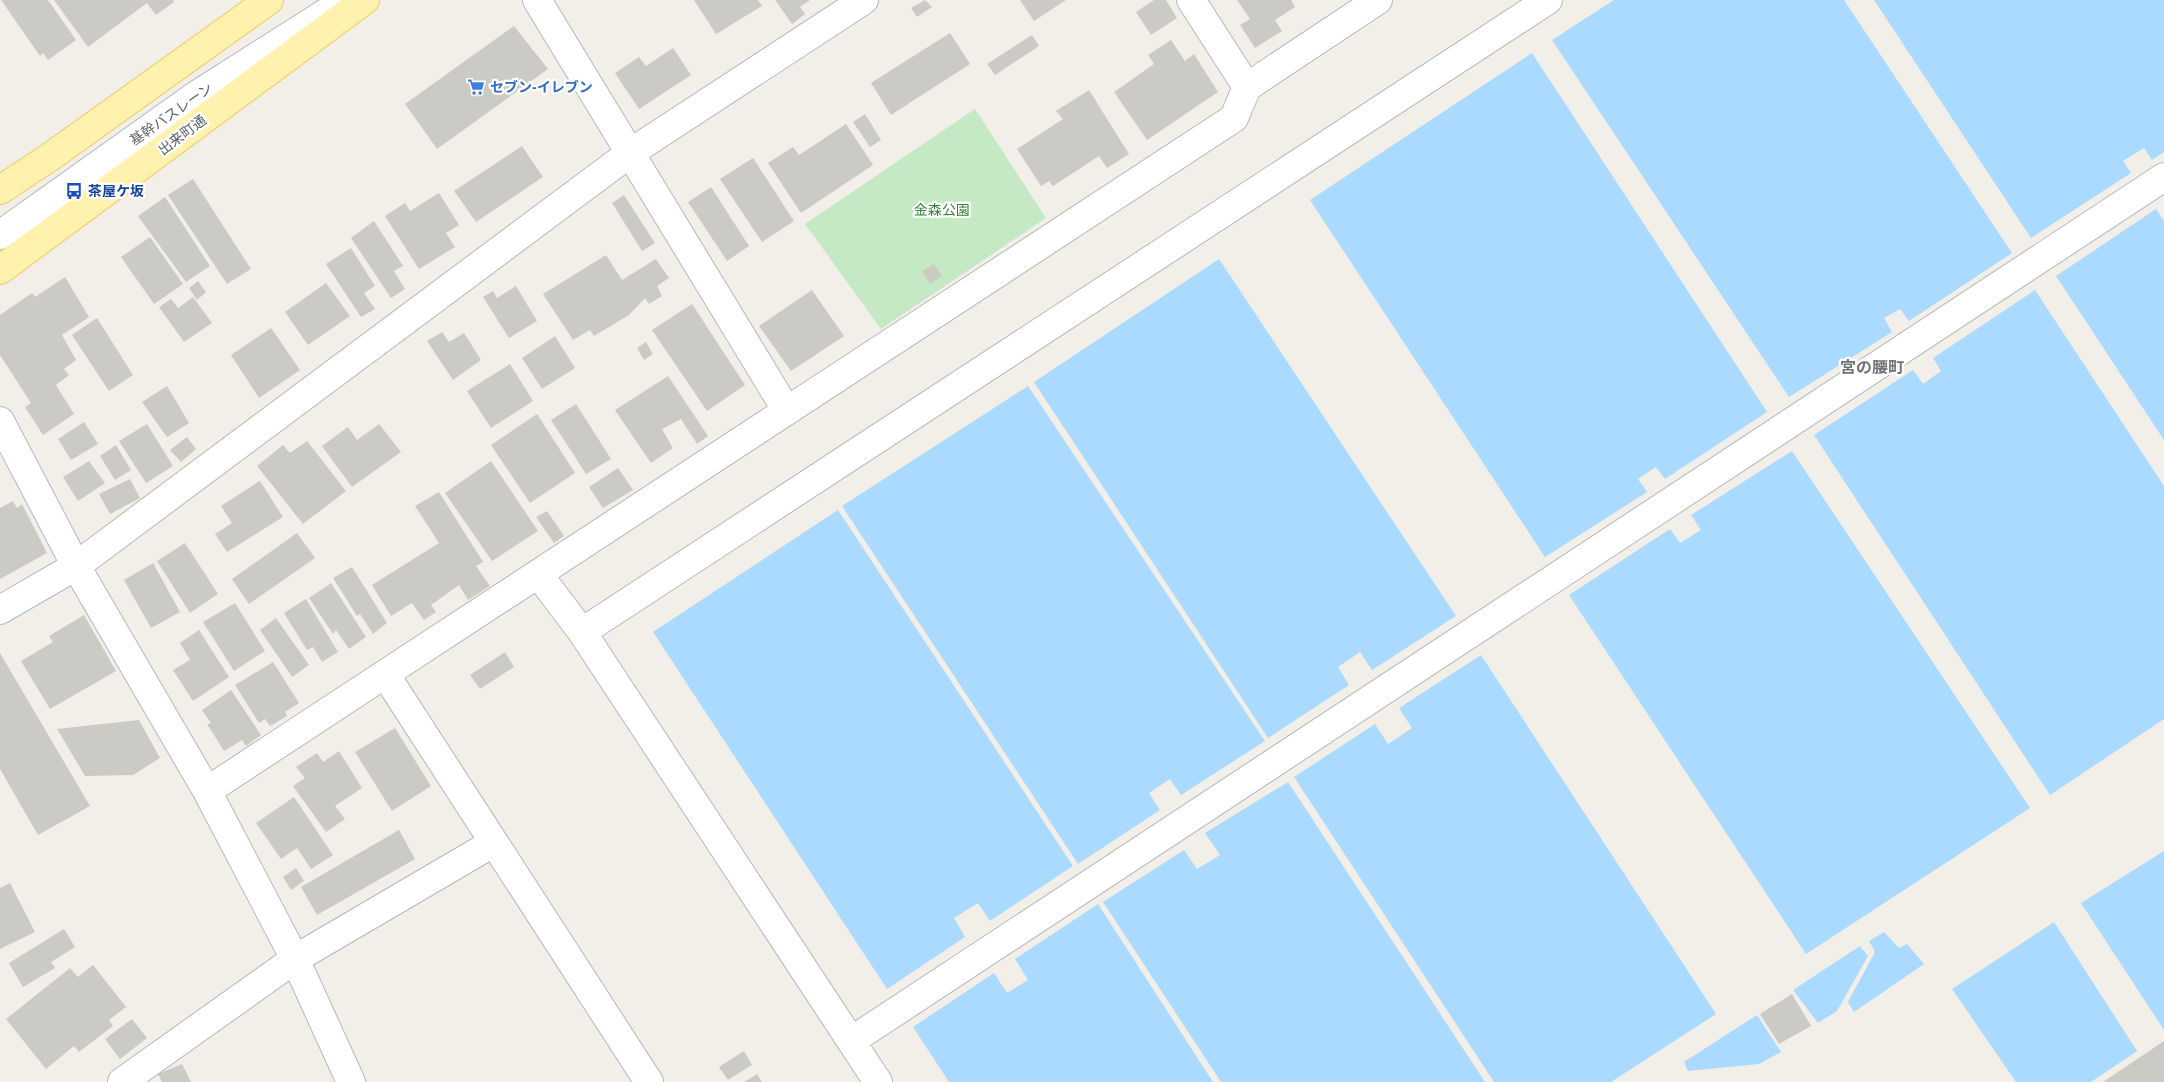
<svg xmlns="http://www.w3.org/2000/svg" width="2164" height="1082" font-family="Helvetica,'Noto Sans JP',sans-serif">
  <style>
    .green { fill: #c5e8c5 }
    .water { fill: #aadaff }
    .building { fill: #cccac5 }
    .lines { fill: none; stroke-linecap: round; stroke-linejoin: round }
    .minor-casing { stroke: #b5b8bc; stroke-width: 30 }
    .major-casing { stroke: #f2c960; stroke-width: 30 }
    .minor { stroke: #fff; stroke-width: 28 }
    .major { stroke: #fff2af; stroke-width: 28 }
    .labels { text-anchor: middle; stroke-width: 4.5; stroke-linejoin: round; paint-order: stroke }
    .shop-label { font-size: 14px; font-weight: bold; fill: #366cbe; stroke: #fff; text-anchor: start }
    .street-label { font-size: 14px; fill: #5f6368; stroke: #fff }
    .transit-label { font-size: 14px; font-weight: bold; fill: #164399; stroke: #fff; text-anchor: start }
    .park-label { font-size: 14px; fill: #348238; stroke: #fff }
    .quarter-label { font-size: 16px; font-weight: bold; fill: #70757a; stroke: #fff }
  </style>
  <rect width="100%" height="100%" fill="#f1efe8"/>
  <path class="green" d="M975 109 1046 218 881 329 805 224Z"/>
  <path class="water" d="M1614 0H1844L2012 253 1909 321 1900 309 1884 318 1892 332 1789 397 1552 40Z
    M1874 0H2164V152L2152 160 2144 148 2123 161 2131 173 2031 238Z
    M1532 53 1767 412 1665 479 1656 467 1638 479 1647 492 1545 557 1310 200Z
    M2156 209 2164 221V440L2056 276Z
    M1219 259 1456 616 1372 670 1360 652 1338 667 1349 685 1268 738 1034 382Z
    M2035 290 2164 486V719L2050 795 1814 435 1913 370 1923 384 1941 371 1933 358Z
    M1028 386 1265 741 1181 795 1170 779 1149 793 1160 810 1078 864 842 506Z
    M1792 451 2030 808 1806 954 1569 595 1670 529 1680 543 1701 530 1691 515Z
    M838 510 1073 866 990 921 978 903 954 918 965 937 887 989 653 632Z
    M1481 655 1716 1014 1611 1082H1494L1294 777 1375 724 1388 744 1412 728 1399 708Z
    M1288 782 1485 1082H1221L1103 902 1184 850 1197 869 1220 855 1205 833Z
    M2164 851V1030L2081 903Z
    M1098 904 1213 1082H949L913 1027 994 973 1007 993 1028 980 1015 959Z
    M2054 922 2137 1051 2091 1082H2016L1952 989Z
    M1884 932 1899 948 1907 944 1924 964 1854 1012 1848 1002 1875 952 1869 941Z
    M1860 946 1868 956 1837 1011 1818 1023 1793 990Z
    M1757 1015 1781 1052 1759 1064 1688 1071 1684 1062Z"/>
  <path class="building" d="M1 0H48L76 40 48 60 43 53 40 56Z
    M54 0H173L174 2 156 15 147 3 88 47Z
    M694 0H758L762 6 716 34Z
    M775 0H810L800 7 805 14 792 24Z
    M925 0 932 7 917 17 911 8Z
    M1020 0H1066L1034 21Z
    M1154 0H1166L1177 18 1151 35 1136 12Z
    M1237 0H1291L1295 7 1275 20 1282 31 1255 48 1240 25 1250 19Z
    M514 26 548 69 437 149 405 104Z
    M950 33 970 64 891 115 871 83Z
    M1032 35 1039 46 995 75 987 64Z
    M1171 40 1185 61 1194 54 1218 92 1147 140 1114 92 1154 64 1148 55Z
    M673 48 691 75 639 109 615 73 639 57 646 66Z
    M1089 90 1129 154 1107 168 1099 156 1053 186 1049 181 1041 186 1017 149 1063 119 1056 111Z
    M865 114 881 140 870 147 853 122Z
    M846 124 873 165 801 213 768 163 793 147 799 155Z
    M522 146 543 177 476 222 454 191Z
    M753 158 794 221 762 242 720 179Z
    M193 179 251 269 227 284 168 195Z
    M711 187 749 246 727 261 688 202Z
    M439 193 459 225 446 233 455 247 419 269 385 216 405 203 410 211Z
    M624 195 655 243 642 251 612 203Z
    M165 197 210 266 186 282 138 216Z
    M374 221 403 266 394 271 405 289 391 298 351 238Z
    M150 237 183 284 154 304 121 257Z
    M351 248 375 286 364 293 375 309 361 317 326 264Z
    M606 255 622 280 656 259 669 278 657 286 662 296 649 304 645 298 629 315 594 336 590 330 573 340 543 294Z
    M934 264 942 276 930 284 922 271Z
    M65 277 89 317 62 335 76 360 64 369 69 375 56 385 74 414 43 435 25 407 31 403 0 355V315L32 293 35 297Z
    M198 281 206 292 197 300 189 288Z
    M326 283 350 316 308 345 285 312Z
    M516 286 537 321 509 338 483 297 493 291 497 298Z
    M812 290 844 336 791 371 759 326Z
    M193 297 212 323 184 342 159 307 171 299 178 308Z
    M692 304 745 385 707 411 652 330Z
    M97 318 133 375 109 391 72 335Z
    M271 328 300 370 259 398 231 355Z
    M442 332 449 342 464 333 481 360 453 380 427 341Z
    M555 336 575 368 542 389 522 358Z
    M646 342 653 354 644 360 637 348Z
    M510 364 533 401 491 428 467 391Z
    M668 376 708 436 697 444 681 419 662 429 673 448 651 463 615 410Z
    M167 386 189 423 167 437 142 402Z
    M576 404 611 459 586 474 551 420Z
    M537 414 575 473 530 503 491 445Z
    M84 422 98 444 71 460 58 439Z
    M147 424 173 466 146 483 119 441Z
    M379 424 401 452 352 487 322 446 348 427 357 440Z
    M187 437 196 449 181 462 170 450Z
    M307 441 346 491 303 524 257 466 283 445 290 453Z
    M116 445 131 470 115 480 100 456Z
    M89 461 105 483 78 501 63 477Z
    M491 461 538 531 492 561 445 493Z
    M618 468 633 490 603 508 589 487Z
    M130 479 140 498 110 514 99 494Z
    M260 481 283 517 227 552 215 534 232 523 221 506Z
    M439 492 483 562 476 566 490 586 468 600 459 585 431 605 436 612 424 620 412 603 391 616 372 585 439 543 415 506Z
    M13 501 17 508 22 504 47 553 0 579V508Z
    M547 511 564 536 554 543 536 517Z
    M297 533 315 558 249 604 232 579Z
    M185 543 218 594 190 613 157 561Z
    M153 563 180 612 151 628 124 580Z
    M352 567 387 623 373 634 360 614 357 616 333 578Z
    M331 583 366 637 349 649 336 630 333 634 309 598Z
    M306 599 338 652 322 662 313 647 307 650 284 613Z
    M235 603 265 651 234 671 203 622Z
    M84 615 116 671 50 709 21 661 53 642 49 636Z
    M276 618 309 665 292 677 260 630Z
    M199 630 229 677 193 701 173 670 190 660 180 643Z
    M505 652 514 667 480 689 470 675Z
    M0 653 90 806 38 835 0 769Z
    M273 662 299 703 285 712 287 716 270 726 265 719 259 723 235 685Z
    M231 690 261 735 246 746 242 740 224 751 207 724 211 723 202 710Z
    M139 720 160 758 133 775 85 776 57 729Z
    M395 728 431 786 392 811 355 752Z
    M339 751 362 788 335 806 345 819 326 832 293 786 305 778 296 767 317 753 323 762Z
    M294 797 333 855 311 869 297 848 281 859 256 823Z
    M399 830 415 859 317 915 301 887Z
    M296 868 304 881 291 890 283 877Z
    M10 883 35 932 0 949V888Z
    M64 929 75 947 51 962 55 968 23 987 9 963Z
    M93 965 126 1007 109 1020 113 1026 79 1052 74 1046 46 1069 6 1019 70 968 78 977Z
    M1792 994 1811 1026 1779 1044 1760 1014Z
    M132 1019 147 1038 120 1059 105 1039Z
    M2164 1041V1082H2103Z
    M744 1051 752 1065 728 1080 719 1067Z
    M182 1064 191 1082H162L158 1074Z
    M757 1074 762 1082H744Z"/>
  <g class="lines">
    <g class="minor-casing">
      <path id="minor" d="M537 0 787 411
        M1191 0 1247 87
        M0 235 198 94 346 0
        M0 421 76 566 207 791 295 959 351 1082
        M538 574 582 632 878 1082
        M0 610 76 566 630 153 864 0
        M582 632 1548 0
        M207 791 385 674
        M851 1041 2164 177
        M122 1082 295 959 493 843
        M649 1082 385 674 1234 118 1247 87 1378 0"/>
    </g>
    <g class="major-casing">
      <path id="major" d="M0 190 50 157 269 0
        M0 270 365 0"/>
    </g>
    <use href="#minor" class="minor"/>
    <use href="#major" class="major"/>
  </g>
  <defs>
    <g id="supermarket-bare" transform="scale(1.35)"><path d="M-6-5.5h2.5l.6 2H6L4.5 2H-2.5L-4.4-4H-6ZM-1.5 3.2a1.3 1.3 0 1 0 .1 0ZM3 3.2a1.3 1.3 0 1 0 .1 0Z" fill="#3f7fe0" stroke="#fff" stroke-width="2.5" paint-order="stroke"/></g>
    <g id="bus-bare" transform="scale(1.35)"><path d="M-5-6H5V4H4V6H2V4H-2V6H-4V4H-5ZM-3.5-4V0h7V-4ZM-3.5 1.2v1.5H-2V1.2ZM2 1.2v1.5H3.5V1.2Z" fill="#1a4fb4" stroke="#fff" stroke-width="2.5" paint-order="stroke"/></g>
  </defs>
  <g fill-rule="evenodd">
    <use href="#supermarket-bare" x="476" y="87"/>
    <use href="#bus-bare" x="74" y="191"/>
  </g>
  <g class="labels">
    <g class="shop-label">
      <text x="490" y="92">セブン-イレブン</text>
    </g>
    <g class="street-label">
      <text transform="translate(171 114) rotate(-35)" y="5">基幹バスレーン</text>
      <text transform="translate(182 135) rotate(-37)" y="5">出来町通</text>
    </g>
    <g class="transit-label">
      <text x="88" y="196">茶屋ケ坂</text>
    </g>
    <g class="park-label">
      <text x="942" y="215">金森公園</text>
    </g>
    <g class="quarter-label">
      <text x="1872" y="373">宮の腰町</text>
    </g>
  </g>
</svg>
